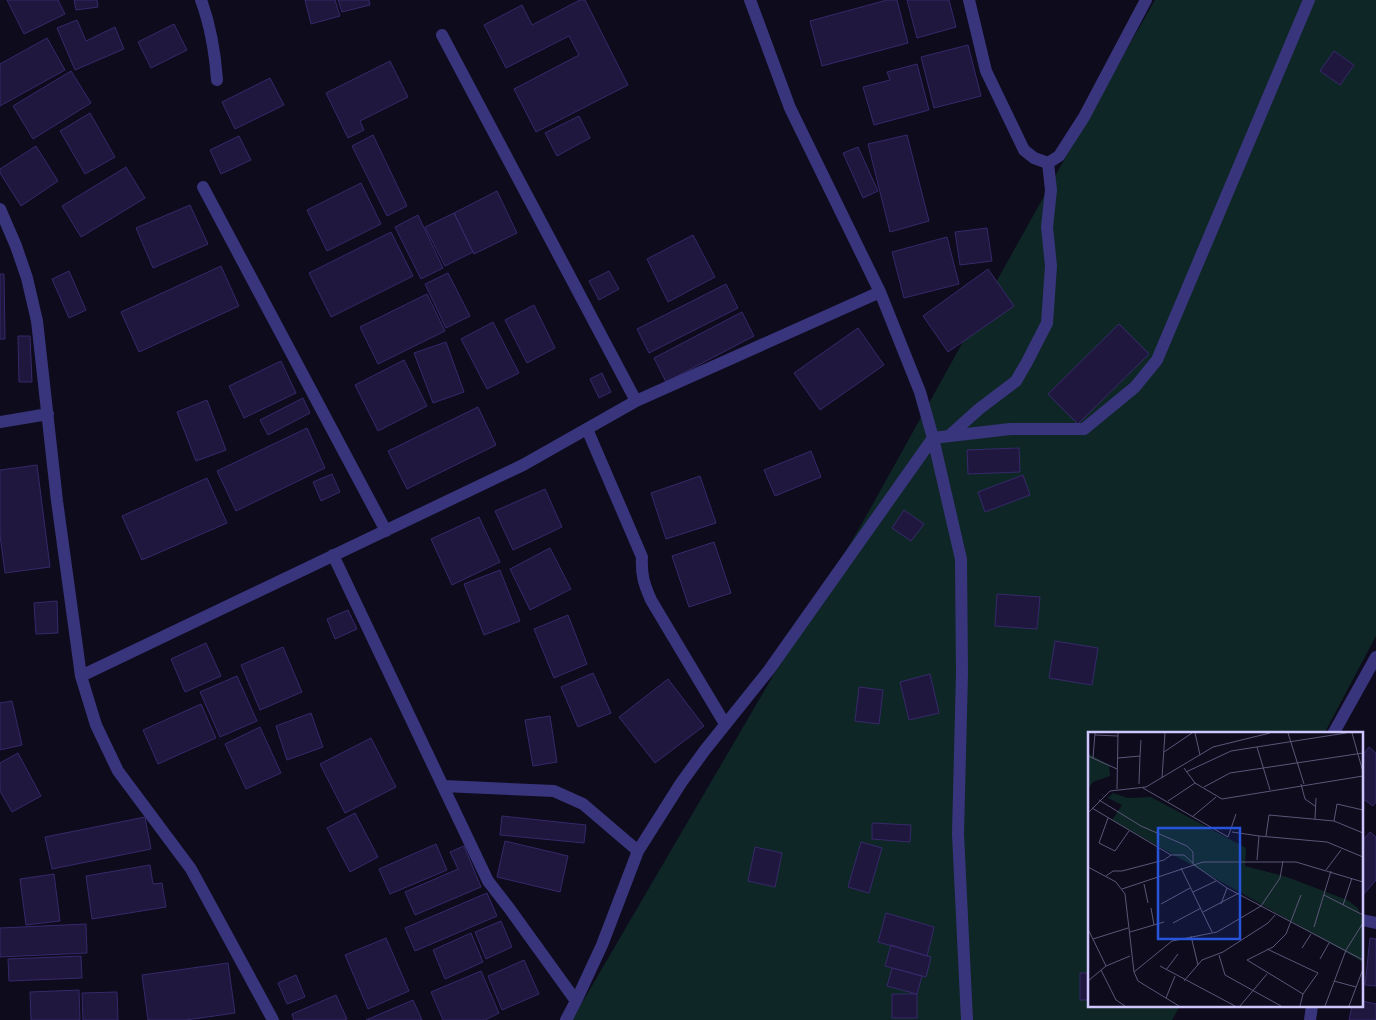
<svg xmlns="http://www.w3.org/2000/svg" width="1376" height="1020" font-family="Montserrat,sans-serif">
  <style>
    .green { fill: #0e2726 }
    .building { fill: #1f173e; stroke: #36296a }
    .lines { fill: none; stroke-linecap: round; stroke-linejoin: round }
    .minor { stroke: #39357d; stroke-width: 12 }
    .inset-road { fill: none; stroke: #5b5677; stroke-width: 1 }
    .view { fill: #2654da; fill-opacity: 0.15; stroke: #2654da; stroke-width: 2.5 }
    .inset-edge { fill: none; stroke: #cec7ff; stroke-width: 2.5 }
  </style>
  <rect width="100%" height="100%" fill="#0e0b1d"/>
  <path class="green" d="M1155 0H1376V636L1324 734H1090V1006H1180L1172 1020H572L864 520 1089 115Z"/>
  <path class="building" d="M7 0H58L65 14 24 34Z
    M74 0H97L98 7 76 10Z
    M305 0H335L340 16 311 24Z
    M338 0H369L370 5 342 12Z
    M580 0H585L628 85 536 132 514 89 579 55 569 36 506 68 484 25 522 5 532 25Z
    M887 0H897L908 43 822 66 810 21Z
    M907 0H949L956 27 917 38Z
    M77 20 86 41 115 27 124 49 75 70 57 28Z
    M174 24 187 50 151 68 138 42Z
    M47 38 65 70 0 106V64Z
    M968 45 981 96 934 108 921 57Z
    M1334 51 1354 65 1340 85 1320 71Z
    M390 61 408 97 360 121 364 130 348 138 326 93Z
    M917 64 929 110 874 125 863 87 890 80 887 72Z
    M71 71 91 103 33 139 13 106Z
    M270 78 284 105 235 129 222 102Z
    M90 113 115 157 85 174 60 131Z
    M579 116 590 138 557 156 545 133Z
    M373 135 407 206 387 216 352 146Z
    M907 135 929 221 890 232 868 144Z
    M239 136 251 160 221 174 210 150Z
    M36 146 58 181 21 206 0 173V169Z
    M858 147 878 191 863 198 843 153Z
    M126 167 145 198 81 237 62 206Z
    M361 183 381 224 327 251 307 210Z
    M497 191 517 233 474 254 454 213Z
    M190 205 208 244 153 268 136 228Z
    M454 213 473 252 445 266 425 227Z
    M418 215 443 268 421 279 395 227Z
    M987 228 992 261 960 265 955 232Z
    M391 232 413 276 331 317 309 273Z
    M693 235 715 277 668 302 647 259Z
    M947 237 959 284 904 298 892 252Z
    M221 266 239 306 139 352 121 312Z
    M988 269 1014 306 948 352 923 316Z
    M69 271 86 310 69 318 52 279Z
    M609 271 619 289 599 300 589 281Z
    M448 273 470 316 446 328 425 284Z
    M0 274H4L5 339H0Z
    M726 284 738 308 649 353 637 329Z
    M427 294 445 331 378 364 360 327Z
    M534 305 555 348 527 363 505 320Z
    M742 312 754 336 666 382 654 358Z
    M493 322 519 373 487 389 461 339Z
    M1119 324 1149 354 1078 424 1048 394Z
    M858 328 884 365 820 410 794 373Z
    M18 336H30L32 382H19Z
    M446 342 464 392 433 403 414 353Z
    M404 360 427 406 378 431 355 385Z
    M281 361 296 393 244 418 229 386Z
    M602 373 611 392 599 398 590 379Z
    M303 398 310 413 268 435 260 420Z
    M207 400 226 450 196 461 177 412Z
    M478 407 496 445 407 489 388 451Z
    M307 428 325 468 236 511 217 471Z
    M1019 448 1020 472 968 474 967 450Z
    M811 451 821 477 775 496 764 470Z
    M37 465 50 567 5 573 0 535V470Z
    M332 474 340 492 321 501 313 482Z
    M1023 475 1030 495 985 512 978 492Z
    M700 476 716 523 666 539 651 493Z
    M207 478 227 523 142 560 122 516Z
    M545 489 562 527 513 550 495 511Z
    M904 510 924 524 911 541 892 528Z
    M479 517 500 562 452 585 431 539Z
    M714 542 731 593 689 607 672 556Z
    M550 548 571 589 530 610 510 569Z
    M500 570 520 621 484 635 464 584Z
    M997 594 1040 597 1037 629 995 626Z
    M57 601 58 633 36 634 34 603Z
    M348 610 357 629 335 639 327 619Z
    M568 615 587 664 554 678 534 629Z
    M1055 641 1098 648 1092 685 1049 678Z
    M206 643 221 676 185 692 171 659Z
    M283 647 302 692 260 710 241 665Z
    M593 673 611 713 578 727 561 687Z
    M930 674 939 713 909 720 900 682Z
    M237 676 257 721 220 737 200 692Z
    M668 679 704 726 655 763 619 717Z
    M859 687 883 690 879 724 855 721Z
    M12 701 22 745 0 750V703Z
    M201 704 216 738 158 764 143 730Z
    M311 713 323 747 287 760 276 726Z
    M550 716 557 762 533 766 525 720Z
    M260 727 281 773 246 789 225 744Z
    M371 738 396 787 345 813 320 764Z
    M1369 747 1376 753V802L1373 806 1362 798V756Z
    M18 753 41 796 12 812 0 791V763Z
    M355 813 378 857 350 872 327 828Z
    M502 816 586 825 584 843 500 835Z
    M145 817 151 849 52 869 45 837Z
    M872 823 911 825 910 842 872 839Z
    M1370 832 1376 837V880L1362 896V841Z
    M505 841 568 856 560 892 497 877Z
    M861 842 882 848 869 893 848 887Z
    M436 844 447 870 390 894 379 869Z
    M464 846 481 887 415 915 405 892 458 869 450 852Z
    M755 847 782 853 775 887 748 881Z
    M150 865 153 884 162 883 166 907 92 919 86 876Z
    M54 874 60 921 26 925 20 879Z
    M487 893 497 916 415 951 405 928Z
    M886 913 934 927 927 956 878 942Z
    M501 921 512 947 486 959 475 932Z
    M86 924 87 953 0 957V928Z
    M471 933 483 962 445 979 433 950Z
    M386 938 409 991 368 1009 345 955Z
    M1370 938 1376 939V986L1365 985Z
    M891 945 931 957 926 977 885 966Z
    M81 956 82 978 9 981 8 959Z
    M524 960 539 994 502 1010 488 976Z
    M228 963 235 1013 186 1020H148L142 975Z
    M892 968 922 976 917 994 887 986Z
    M481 971 499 1013 485 1020H443L431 992Z
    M1080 973H1090V1000H1080Z
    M296 975 305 997 287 1004 278 983Z
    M79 990 80 1020H31L30 992Z
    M117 992 118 1020H83L82 993Z
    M892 994H917V1018H892Z
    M336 995 347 1019 344 1020H294L292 1014Z
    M413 1000 422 1020H366Z
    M1362 1001 1376 1004V1020H1349L1352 1006H1362Z"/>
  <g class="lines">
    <path class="minor" d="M201 0C211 27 215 52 217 80
      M750 0 790 108 880 292 920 392 933 438 961 559 962 673 958 834 967 1020
      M969 0 986 71 1024 150 1034 158 1048 163
      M442 35 636 401
      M1048 163 1059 156 1084 117 1146 0
      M203 187 386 531
      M0 209 16 246 27 278 37 321 57 501 81 676 96 725 118 771 191 869 273 1020
      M0 422 48 414
      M587 429 642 557C641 575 644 584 651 600L725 724
      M949 436 979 409 1016 381 1027 362 1047 323 1051 266 1047 227 1051 190 1048 163
      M333 555 488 881 509 908 576 1001
      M81 676 523 465 636 401 880 292
      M1333 734 1376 657
      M443 786 554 791 583 804 638 851
      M1362 920 1376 923
      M566 1020 576 1001 602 945 638 851 681 783 705 750 769 670 933 438 1010 429H1084L1135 387 1157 360 1309 0
      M1310 1020 1312 1006"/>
  </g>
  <g transform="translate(1088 732)">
    <rect width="275" height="275" fill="#0e0b1d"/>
    <path d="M0 21 21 33 22 44 5 50 0 57ZM25 61 40 66 63 65 158 116 157 134 199 145 259 168 270 176 275 191V230L24 88 34 73 20 66Z" fill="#0e2726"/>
    <path class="inset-road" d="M107 1 112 23M200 1 216 52M264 1 275 40M7 3 30 4M169 15 182 58M76 20 104 1M0 24 29 37M5 26 7 1M30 26 52 24 53 8M96 36 107 51 134 67 275 44M98 40 143 19 258 1M74 46 77 1M51 52 52 24M213 52 217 67 227 74M116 55 142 41 275 21M55 56 140 105 148 82M29 57 30 1M11 68 53 94 99 114 105 120V132L139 156 275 228M80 69 107 51M4 76 83 123M0 81 22 59 58 55 125 15 182 1M104 85 128 65M20 86 11 111 27 119 41 99M227 87 228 66M246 89 249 72 275 78M144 100 171 104M178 104 181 83 246 89 275 101M169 128 171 104 239 110 275 125M0 135 28 150 37 162 46 240 50 249 91 274M93 136 124 200M238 138 253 118M18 144 25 139H34L76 128 83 123H96L105 131M56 152 60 171M34 157 115 130H208L275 150M105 160 128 149M213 163 198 202 185 215 159 228 215 262M236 163 275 183M73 172 102 156M133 172 139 156M255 173 264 146M63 176 66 193M115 180 151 161M85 191 113 176M226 195 243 139M0 197 18 234 42 224M42 200 76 190M103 204 110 233M5 207 40 196M214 216 223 202M179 217 230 241 215 262 212 274M131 223 137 243 193 274M232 227 241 211M72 234 147 274M13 238 28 268 37 274M78 238 90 222M46 240 84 209 129 200 173 174 192 146 195 129M0 249 18 234M96 249 114 228 135 220 180 191 187 183M246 249 268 255M78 266 87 244M152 274 179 242M237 274 258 218 275 191M261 274 275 237"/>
    <path class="view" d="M70 96H152V207H70Z"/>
    <rect width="275" height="275" class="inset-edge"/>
  </g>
</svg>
